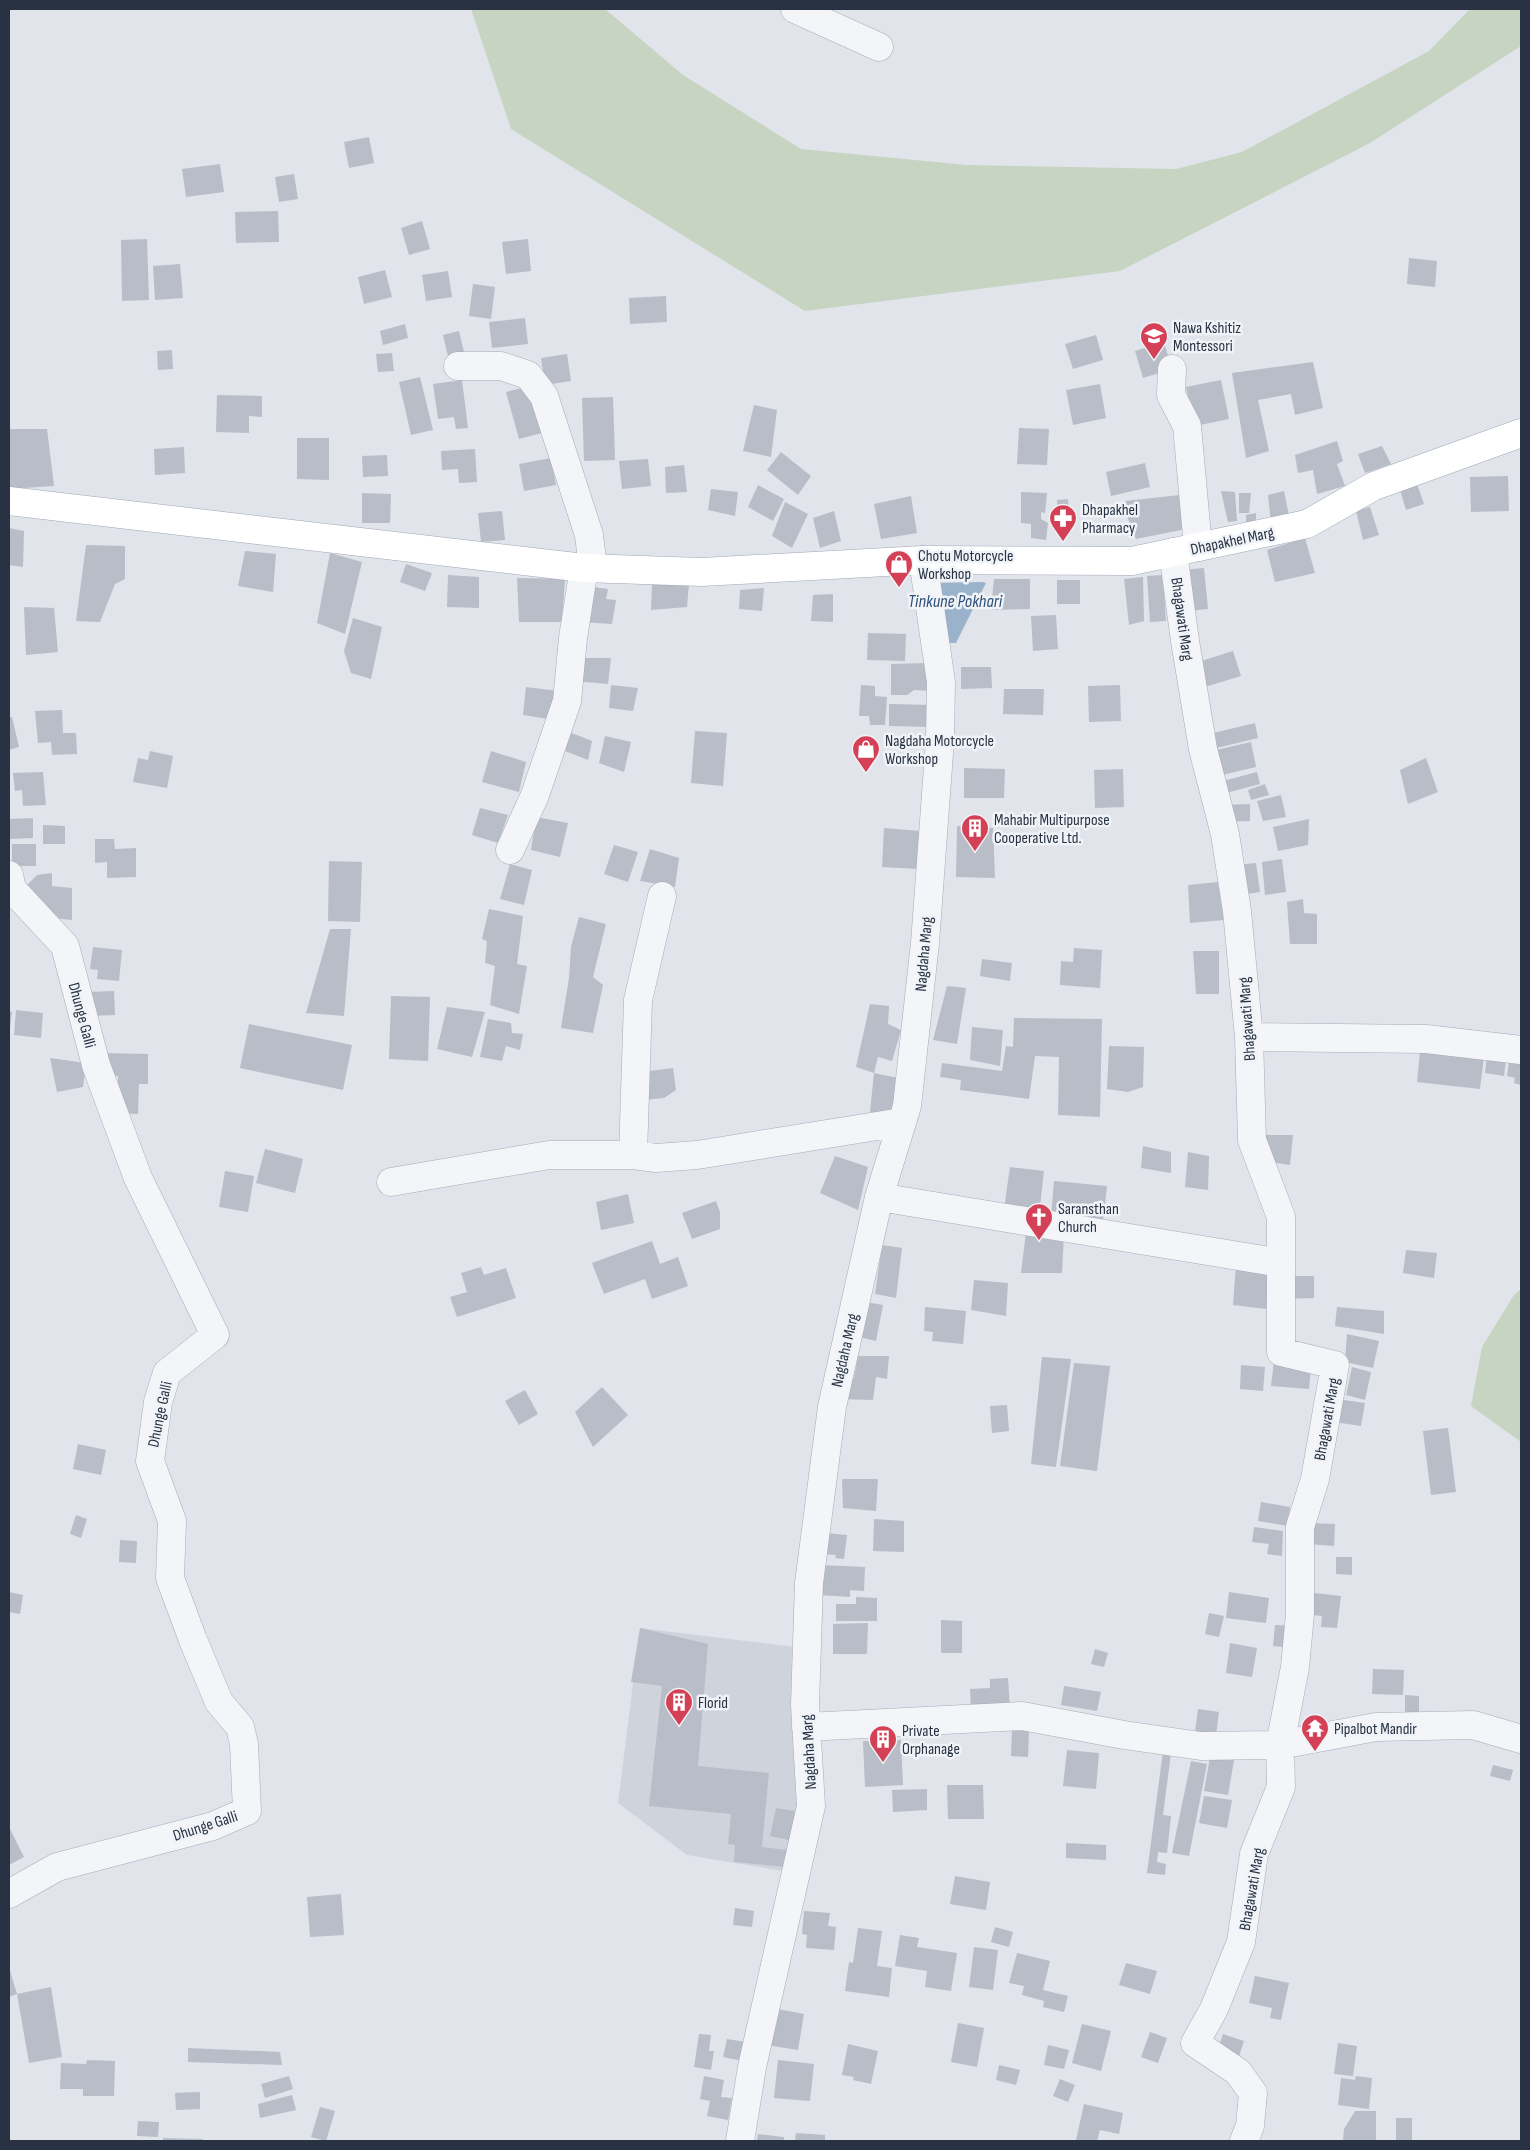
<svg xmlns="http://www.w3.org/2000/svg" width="1530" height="2150" font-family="'Sofia Sans Condensed',sans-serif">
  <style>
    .built { fill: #cfd3dc }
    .green { fill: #c6d4c1 }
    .water { fill: #9ab2cc }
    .building { fill: #b8bdc8 }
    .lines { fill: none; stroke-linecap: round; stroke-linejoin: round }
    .minor-casing { stroke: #a6abb5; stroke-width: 29 }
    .major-casing { stroke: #9fa8b6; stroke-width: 29 }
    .minor { stroke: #f4f5f8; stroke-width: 28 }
    .major { stroke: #fff; stroke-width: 28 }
    .labels { text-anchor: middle; stroke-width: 5; stroke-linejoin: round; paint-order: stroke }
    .poi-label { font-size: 16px; fill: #283243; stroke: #f0f3f7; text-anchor: start }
    .street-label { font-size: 16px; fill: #283243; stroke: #f0f3f7 }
    .water-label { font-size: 18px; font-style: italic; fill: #305078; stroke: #f0f3f7 }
  </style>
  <rect width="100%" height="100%" fill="#e1e4ea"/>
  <path class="built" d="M640 1628 795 1647 805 1809 789 1872 687 1855 618 1803Z"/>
  <path class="green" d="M471 9H605L683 75 801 149 966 165 1176 169 1242 152 1429 51 1470 9H1521V46L1370 143 1120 271 805 311 511 129Z
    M1521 1289V1442L1471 1406 1482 1347 1514 1295Z"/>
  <path class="water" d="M983 582 986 583 956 643H943L933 583Z"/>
  <path class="building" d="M369 137 374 163 349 168 344 142Z
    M220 164 224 192 186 197 182 169Z
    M294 174 298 199 279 202 275 177Z
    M278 211 279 242 236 243 235 212Z
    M422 221 430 249 409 255 401 228Z
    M147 239 149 300 122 301 121 240Z
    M528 239 531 271 506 274 502 242Z
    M1409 258 1437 261 1435 287 1407 284Z
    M180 264 183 298 155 300 153 266Z
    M385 270 392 297 364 304 358 277Z
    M448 271 452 297 426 301 422 275Z
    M473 284 495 287 491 319 469 316Z
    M666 296 667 322 630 324 629 298Z
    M525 318 528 344 492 348 489 322Z
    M405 324 408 338 383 345 380 331Z
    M459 331 464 352 448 356 443 335Z
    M1096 335 1103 360 1073 369 1065 344Z
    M1164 342 1172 369 1143 378 1135 351Z
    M172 350 173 369 158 370 157 351Z
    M392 353 394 371 378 372 376 354Z
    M567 354 571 381 545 385 541 358Z
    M1313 362 1323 408 1295 415 1291 394 1258 400 1269 451 1246 458 1232 373Z
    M420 377 433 430 411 435 399 382Z
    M462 380 468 428 456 429 454 417 438 419 433 384Z
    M1221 380 1229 419 1195 426 1186 387Z
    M1100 384 1106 418 1073 425 1066 390Z
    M529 386 542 433 519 439 506 392Z
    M217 395 262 396V417L249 416V433L216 432Z
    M613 397 615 460 584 461 582 398Z
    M754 405 777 410 771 457 743 451Z
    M1019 428 1049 429 1047 465 1017 464Z
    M9 429H47L54 486 9 489Z
    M297 438H329V480L297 479Z
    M1337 441 1343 461 1337 464 1345 486 1317 494 1313 470 1298 473 1295 455Z
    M1382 446 1391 464 1365 473 1358 454Z
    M184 447 185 473 155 475 154 449Z
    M475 449 477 482 459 483 458 469 442 470 441 451Z
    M781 452 811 476 798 495 767 470Z
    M387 455 388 476 363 477 362 456Z
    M551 458 556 485 524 491 519 464Z
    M648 459 651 486 622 489 619 461Z
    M1145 463 1150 487 1111 496 1106 472Z
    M684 465 687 492 666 493 665 467Z
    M1508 476 1509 511 1471 512 1470 477Z
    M1417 484 1424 504 1406 510 1400 490Z
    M758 485 784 499 773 521 748 507Z
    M711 489 738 492 735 516 708 510Z
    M1221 491 1235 492 1237 521 1228 522Z
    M1284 491 1290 521 1271 523 1268 495Z
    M1021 492 1047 493 1045 513 1041 512V519L1048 523 1046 540 1031 538V524L1021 523Z
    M362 493 391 494 390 523H362Z
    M1239 493H1251L1249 513H1239Z
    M1180 495 1186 529 1136 539 1128 519 1125 501Z
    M911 496 917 533 881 539 874 504Z
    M1068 499 1070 533 1058 534 1057 500Z
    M785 502 808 514 792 548 772 536Z
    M1370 507 1379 535 1363 540 1356 511Z
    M502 511 505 540 481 542 478 513Z
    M834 511 841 541 820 548 813 518Z
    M1256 513V526L1246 523V515Z
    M9 528 24 531 23 567 9 565Z
    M1305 538 1315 573 1275 582 1267 550Z
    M86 545 125 546V579L115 584 100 622 76 621Z
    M245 551 276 554 273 592 238 586Z
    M330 553 362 562 345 634 317 623Z
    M406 564 432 573 425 591 400 582Z
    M1204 568 1208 609 1187 611 1182 570Z
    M448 575 479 577V608L447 607Z
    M1163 575 1166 621 1150 622 1147 576Z
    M1143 577 1144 621 1129 625 1124 579Z
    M517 578 565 579 562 622H519Z
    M994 579H1030V609L991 610Z
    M1057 580H1080V604H1057Z
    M652 584H689L687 607 651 610Z
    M585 586 608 589 606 599 616 600 612 624 580 622Z
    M764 588 762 611 739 609 740 590Z
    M833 594V622L811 621 813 595Z
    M24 607 54 608 58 652 26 655Z
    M1056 615 1058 649 1033 651 1031 616Z
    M353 618 382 627 371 679 351 673 344 651Z
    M868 633 906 634 905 661 867 660Z
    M1233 651 1241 676 1205 687 1198 662Z
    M577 658H611L608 684 574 681Z
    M930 663 931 691 914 690 907 695H891V664Z
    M961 667H991L992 688 961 689Z
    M611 685 638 688 633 711 609 708Z
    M861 685 875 686V696L887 697 885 725H870L869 716H859Z
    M1120 685 1121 721 1089 722 1088 686Z
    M526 687 558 691 555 720 523 715Z
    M1004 689H1044L1043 715 1003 714Z
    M889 704 934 705 933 727 889 726Z
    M62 710 63 733H76L77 754 52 755 51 742 38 743 35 711Z
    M9 717H12L19 747 9 750Z
    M1255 723 1258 738 1208 750 1205 735Z
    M564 730 592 741 588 760 555 747Z
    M695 731 727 733 723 786 691 783Z
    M605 736 631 742 624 772 599 763Z
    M1251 742 1256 767 1222 775 1216 750Z
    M150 751 173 756 167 788 133 782 138 758 148 760Z
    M491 751 526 762 519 792 482 782Z
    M1426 758 1438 792 1408 804 1400 770Z
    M964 768 1005 769 1004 798H964Z
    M1123 769 1124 807 1095 808 1094 770Z
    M43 772 46 805 23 806 22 790 15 791 13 773Z
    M1257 772 1260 784 1226 793 1223 781Z
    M1265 784 1269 795 1251 800 1248 790Z
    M1281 795 1286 817 1263 821 1257 801Z
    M1250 804V821L1225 822 1224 805Z
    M480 808 508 815 498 843 472 835Z
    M536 817 568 823 560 857 531 850Z
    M33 818V838L9 839V819Z
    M1309 819 1308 845 1278 851 1273 827Z
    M43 825 65 826V844H43Z
    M957 826 993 828 995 878 956 877Z
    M884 828 920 831 918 869 882 867Z
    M95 839H114L115 849 136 848V877L107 878V862L95 863Z
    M12 844H36V866H12Z
    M614 845 638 852 628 882 604 874Z
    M650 849 679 858 675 887 640 881Z
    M1282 859 1286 892 1265 895 1262 862Z
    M329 861 362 862 360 922 328 921Z
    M1256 863 1260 892 1240 895 1237 865Z
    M510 864 532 870 524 905 500 899Z
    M52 873V886L72 888V920L52 918 22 890 37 875Z
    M1218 882 1224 920 1190 923 1188 885Z
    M1303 899 1304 913 1317 914V944H1290L1287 902Z
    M489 909 523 916 517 964 527 966 519 1014 490 1005 495 966 485 963 487 941 482 939Z
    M579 917 606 924 593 977 603 985 593 1033 561 1028 569 978 571 947Z
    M330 929H351L344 1016 306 1013Z
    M93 947 122 950 119 981 97 979 98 970 90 969Z
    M1074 948 1102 950 1100 988 1060 985 1061 961 1073 962Z
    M1193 951H1219V994H1196Z
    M982 959 1012 963 1010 981 980 976Z
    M947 986 966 988 957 1044 933 1040Z
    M114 991 115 1015 88 1016V992Z
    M391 996 430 997 428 1061 389 1059Z
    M870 1004 889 1006 888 1024 901 1030 892 1061 878 1057 874 1073 856 1067Z
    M447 1007 485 1012 472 1057 437 1049Z
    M16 1010 43 1013 41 1038 14 1035Z
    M9 1011 12 1012 10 1028H9Z
    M1014 1018 1102 1019 1100 1117 1058 1115 1059 1057 1035 1056 1029 1099 960 1090 961 1080 940 1077 942 1063 1002 1071 1006 1046 1013 1047Z
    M488 1019 511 1023 512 1033 523 1034 520 1050 506 1046 502 1061 480 1057Z
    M249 1024 352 1045 343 1090 240 1068Z
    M972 1027 1003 1030 1000 1066 970 1060Z
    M1421 1040 1485 1048 1480 1089 1417 1082Z
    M1109 1046 1144 1047 1143 1087 1128 1092 1107 1089Z
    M1488 1047 1507 1050 1504 1076 1485 1073Z
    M104 1053 148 1054V1084H139L138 1114 117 1113 118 1076 103 1075Z
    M1510 1055 1521 1057V1085L1514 1083 1515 1078 1507 1076Z
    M50 1058 86 1063 83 1087 57 1092Z
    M673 1068 676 1090 664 1098 644 1100 642 1072Z
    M874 1073 898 1078 892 1114 870 1112Z
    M1266 1135H1293L1290 1165 1263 1161Z
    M1143 1146 1171 1152V1173L1141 1168Z
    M265 1149 303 1159 295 1193 256 1183Z
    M1188 1152 1209 1156 1208 1190 1185 1187Z
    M835 1156 868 1167 858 1210 820 1193Z
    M1010 1167 1044 1171 1039 1216 1004 1209Z
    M225 1171 254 1176 248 1212 219 1207Z
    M1054 1181 1107 1186 1103 1221 1051 1216Z
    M628 1194 634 1223 601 1230 596 1202Z
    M716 1201 720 1212V1229L692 1239 682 1213Z
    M1026 1232 1064 1234 1062 1273H1021Z
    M652 1241 660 1264 678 1257 688 1286 652 1299 645 1279 604 1294 592 1263Z
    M882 1245 902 1248 896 1298 875 1294Z
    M1406 1250 1437 1253 1434 1278 1403 1273Z
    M1236 1264 1269 1270 1266 1309 1233 1305Z
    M481 1267 484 1275 506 1268 516 1298 457 1317 450 1297 467 1292 461 1273Z
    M1285 1276H1314V1298L1285 1299Z
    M974 1280 1008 1283 1006 1316 971 1310Z
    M860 1301 883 1305 876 1341 854 1336Z
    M925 1307 966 1311 963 1344 932 1341 933 1332 924 1331Z
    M1337 1307 1384 1311V1334L1335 1326Z
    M1347 1334 1379 1341 1373 1368 1345 1362Z
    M858 1356H889L887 1379 876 1377 873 1400 840 1399 843 1380 854 1378Z
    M1042 1357 1071 1359 1056 1467 1031 1464Z
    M1274 1361 1311 1366 1309 1389 1271 1386Z
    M1074 1363 1110 1366 1097 1471 1060 1466Z
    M1241 1365 1265 1367 1263 1391 1240 1389Z
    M1352 1367 1371 1372 1365 1400 1346 1395Z
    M602 1387 628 1415 593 1447 575 1412Z
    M525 1390 538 1414 519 1425 505 1401Z
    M1337 1399 1365 1403 1361 1426 1334 1422Z
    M1007 1405 1009 1431 992 1433 990 1406Z
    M1448 1428 1456 1492 1431 1495 1423 1431Z
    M78 1444 106 1450 101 1475 73 1469Z
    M842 1479H878L876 1511 843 1508Z
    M1261 1502 1290 1507 1288 1526 1258 1521Z
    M76 1515 87 1519 81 1538 70 1534Z
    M874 1519 904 1521V1552L873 1551Z
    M1309 1523 1335 1524 1334 1546 1308 1544Z
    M1254 1527 1283 1531 1282 1556 1267 1554 1269 1544 1252 1542Z
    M826 1533 847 1535 844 1559 835 1558 836 1555 824 1554Z
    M120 1540 137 1541 136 1563 119 1562Z
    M1336 1557H1352V1575L1336 1574Z
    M821 1565 865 1567 864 1591 850 1590V1597L820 1595Z
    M9 1592 23 1595 20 1614 9 1612Z
    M1229 1592 1269 1598 1266 1623 1226 1618Z
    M1314 1593 1341 1596 1337 1628 1321 1627 1322 1616 1312 1615Z
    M856 1597 877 1598V1621H836V1604H856Z
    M1209 1613 1224 1616 1219 1637 1205 1634Z
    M941 1620 962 1621V1653H941Z
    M868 1623 867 1654H833V1624Z
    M1275 1625 1294 1626 1292 1648 1273 1646Z
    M640 1628 708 1644 698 1766 769 1773 762 1847 788 1850 787 1867 734 1862 735 1845 728 1844 731 1814 649 1806 662 1686 631 1682Z
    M1230 1643 1257 1648 1252 1677 1226 1673Z
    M1095 1649 1108 1653 1104 1667 1091 1664Z
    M1373 1669 1404 1670 1403 1695 1372 1694Z
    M1008 1678 1010 1708 971 1709 970 1689 990 1688V1679Z
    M1064 1686 1101 1692 1097 1711 1061 1705Z
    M1405 1695 1419 1696V1715L1405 1714Z
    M1198 1709 1219 1712 1215 1743 1194 1740Z
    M1012 1730 1029 1731 1028 1757 1011 1756Z
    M901 1740 903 1785 865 1787 863 1741Z
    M1067 1750 1099 1753 1096 1789 1063 1786Z
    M1163 1751 1171 1753 1163 1815 1171 1816 1167 1853 1158 1852 1157 1862 1166 1864 1165 1875 1147 1873Z
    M1210 1757 1234 1760 1228 1795 1204 1791Z
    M1191 1761 1207 1764 1189 1856 1172 1853Z
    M1493 1765 1513 1770 1510 1781 1490 1776Z
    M947 1785H983L984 1819H948Z
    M927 1789V1810L893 1812 892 1790Z
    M1204 1796 1232 1800 1227 1828 1199 1823Z
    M776 1808 800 1812 794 1841 770 1836Z
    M9 1827 24 1857 9 1865Z
    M1066 1843 1106 1845V1860L1066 1858Z
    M955 1876 990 1882 986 1910 950 1904Z
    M341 1894 344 1935 310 1937 307 1897Z
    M735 1908 754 1911 752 1927 733 1925Z
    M804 1911 830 1913 828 1926 836 1927 834 1950 806 1948 807 1935 802 1934Z
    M995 1927 1013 1932 1009 1947 991 1942Z
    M858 1928 882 1931 877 1966 892 1968 889 1997 845 1991 849 1962 853 1963Z
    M900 1935 919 1938 917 1947 957 1953 951 1991 925 1987 927 1971 895 1966Z
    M974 1947 998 1950 993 1990 969 1987Z
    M1017 1953 1050 1961 1043 1990 1068 1996 1064 2012 1043 2007 1044 2001 1022 1995 1024 1986 1009 1983Z
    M1126 1963 1157 1971 1150 1994 1119 1985Z
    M9 1967 17 1994 9 1997Z
    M1255 1976 1289 1983 1281 2020 1270 2018 1272 2008 1249 2003Z
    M51 1987 62 2057 29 2063 17 1994Z
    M772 2008 804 2014 798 2050 766 2045Z
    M958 2023 984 2028 977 2067 951 2062Z
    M1082 2024 1111 2031 1101 2071 1072 2063Z
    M1150 2032 1167 2038 1158 2063 1141 2057Z
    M699 2034 711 2035 709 2051H714L711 2070 694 2067Z
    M1223 2034 1244 2041 1238 2059 1217 2052Z
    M727 2039 746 2042 743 2061 723 2057Z
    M1338 2043 1357 2046 1353 2076 1334 2074Z
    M848 2044 878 2051 871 2084 853 2080 854 2077 842 2075Z
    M1048 2045 1069 2050 1064 2069 1044 2065Z
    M188 2048 280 2052 282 2065 188 2062Z
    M87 2060 115 2061 114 2096H83V2089H60L61 2063 86 2064Z
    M778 2060 814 2064 810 2101 774 2098Z
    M999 2065 1020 2070 1016 2085 996 2080Z
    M289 2076 293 2089 265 2098 261 2084Z
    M704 2076 724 2080 721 2097 732 2098 728 2120 707 2116 710 2101 700 2099Z
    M1356 2076 1372 2078 1369 2109 1338 2105 1341 2078 1355 2080Z
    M1060 2079 1075 2085 1068 2102 1053 2096Z
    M200 2092V2109L176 2110 175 2093Z
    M292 2095 296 2110 260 2118 258 2104Z
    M1084 2104 1123 2113 1119 2134 1100 2130 1097 2141 1076 2140Z
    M320 2107 335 2111 326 2141 311 2137Z
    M1355 2111H1376V2141H1343L1344 2129Z
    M1396 2118H1412V2141H1396Z
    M138 2121 159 2122 158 2137 137 2136Z
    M796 2133 825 2135V2141H795Z
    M758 2134 784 2137V2141H757Z
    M163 2138 203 2139V2141H163Z"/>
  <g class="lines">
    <g class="minor-casing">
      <path id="minor" d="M795 9 879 47
        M458 366H501L528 375 544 396 589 535 593 568
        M1172 369 1171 395 1187 426 1198 547
        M1173 552 1185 641 1203 749 1225 834 1237 911 1249 1037 1252 1140 1281 1217V1352L1335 1365 1315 1479 1300 1527V1614L1295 1667 1280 1745 1281 1787 1254 1854 1241 1942 1214 2009 1195 2043 1238 2072 1253 2093 1250 2126 1244 2141
        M510 850 535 795 567 701 573 638 584 568
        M9 875 12 889 65 946 96 1065 138 1178 215 1335 167 1373 158 1402 150 1461 172 1521 170 1578 193 1640 219 1702 240 1727 244 1744 247 1811 213 1826 57 1867 9 1894
        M1249 1037 1426 1039 1521 1050
        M633 1155 638 1000 662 896
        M391 1182 549 1155H633L656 1158 697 1155 902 1122
        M879 1197 1281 1263
        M806 1727 1022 1716 1124 1735 1201 1746 1280 1745 1376 1727 1473 1725 1521 1739
        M740 2141 752 2067 811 1806 805 1705 809 1583 832 1407 879 1197 907 1106 925 943 940 740 941 682 923 560"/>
    </g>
    <g class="major-casing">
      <path id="major" d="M9 501 584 568 702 572 923 560 1132 561 1307 524 1374 486 1521 433"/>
    </g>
    <use href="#minor" class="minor"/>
    <use href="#major" class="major"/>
  </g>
  <defs>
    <g id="school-pin" transform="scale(1.4375)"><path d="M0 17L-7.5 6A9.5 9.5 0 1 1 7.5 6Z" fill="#d44056" stroke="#f0f3f7"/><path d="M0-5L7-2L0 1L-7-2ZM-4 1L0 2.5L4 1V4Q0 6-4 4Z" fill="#fff"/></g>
    <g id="pharmacy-pin" transform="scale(1.4375)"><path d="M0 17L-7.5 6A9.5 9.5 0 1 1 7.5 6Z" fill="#d44056" stroke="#f0f3f7"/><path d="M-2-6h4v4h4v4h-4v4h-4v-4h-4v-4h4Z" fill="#fff"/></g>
    <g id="shop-pin" transform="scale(1.4375)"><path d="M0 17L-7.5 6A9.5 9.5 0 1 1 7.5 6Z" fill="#d44056" stroke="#f0f3f7"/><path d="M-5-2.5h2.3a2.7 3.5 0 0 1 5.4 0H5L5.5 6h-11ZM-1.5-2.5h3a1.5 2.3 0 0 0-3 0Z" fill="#fff"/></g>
    <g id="building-pin" transform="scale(1.4375)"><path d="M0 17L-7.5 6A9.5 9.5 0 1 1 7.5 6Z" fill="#d44056" stroke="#f0f3f7"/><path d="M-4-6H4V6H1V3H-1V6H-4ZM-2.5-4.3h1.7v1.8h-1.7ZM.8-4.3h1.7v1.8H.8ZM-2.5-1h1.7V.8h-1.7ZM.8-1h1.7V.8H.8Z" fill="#fff"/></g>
    <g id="church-pin" transform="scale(1.4375)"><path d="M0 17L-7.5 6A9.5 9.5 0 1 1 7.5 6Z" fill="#d44056" stroke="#f0f3f7"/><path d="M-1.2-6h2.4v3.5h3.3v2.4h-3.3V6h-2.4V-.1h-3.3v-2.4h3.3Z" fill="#fff"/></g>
    <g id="temple-pin" transform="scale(1.4375)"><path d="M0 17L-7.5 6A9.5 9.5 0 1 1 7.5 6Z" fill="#d44056" stroke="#f0f3f7"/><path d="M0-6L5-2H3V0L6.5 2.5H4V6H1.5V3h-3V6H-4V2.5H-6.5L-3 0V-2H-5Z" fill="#fff"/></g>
  </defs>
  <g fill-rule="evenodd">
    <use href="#school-pin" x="1154" y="336"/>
    <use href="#pharmacy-pin" x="1063" y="518"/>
    <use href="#shop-pin" x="899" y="564"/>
    <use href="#shop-pin" x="866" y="749"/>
    <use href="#building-pin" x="975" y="828"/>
    <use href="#church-pin" x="1039" y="1217"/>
    <use href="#building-pin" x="679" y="1702"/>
    <use href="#temple-pin" x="1315" y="1728"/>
    <use href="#building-pin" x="883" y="1739"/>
  </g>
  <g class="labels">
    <g class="poi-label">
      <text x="1173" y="333">Nawa Kshitiz<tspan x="1173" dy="18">Montessori</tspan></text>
      <text x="1082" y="515">Dhapakhel<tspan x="1082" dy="18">Pharmacy</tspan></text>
      <text x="918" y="561">Chotu Motorcycle<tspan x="918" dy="18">Workshop</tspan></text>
      <text x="885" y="746">Nagdaha Motorcycle<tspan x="885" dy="18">Workshop</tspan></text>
      <text x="994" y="825">Mahabir Multipurpose<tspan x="994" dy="18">Cooperative Ltd.</tspan></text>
      <text x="1058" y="1214">Saransthan<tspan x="1058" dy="18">Church</tspan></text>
      <text x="698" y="1708">Florid</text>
      <text x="1334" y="1734">Pipalbot Mandir</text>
      <text x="902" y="1736">Private<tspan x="902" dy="18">Orphanage</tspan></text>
    </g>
    <g class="street-label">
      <text transform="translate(1232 540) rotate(-12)" y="6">Dhapakhel Marg</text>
      <text transform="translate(1183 619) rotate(82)" y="6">Bhagawati Marg</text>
      <text transform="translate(923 954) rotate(-85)" y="6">Nagdaha Marg</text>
      <text transform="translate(83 1015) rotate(75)" y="6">Dhunge Galli</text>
      <text transform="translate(1246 1019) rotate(-94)" y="6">Bhagawati Marg</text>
      <text transform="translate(844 1350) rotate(-77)" y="6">Nagdaha Marg</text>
      <text transform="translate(159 1414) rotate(-78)" y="6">Dhunge Galli</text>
      <text transform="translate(1326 1419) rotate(-80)" y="6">Bhagawati Marg</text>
      <text transform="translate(808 1752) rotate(-93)" y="6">Nagdaha Marg</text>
      <text transform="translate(205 1825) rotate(-18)" y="6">Dhunge Galli</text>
      <text transform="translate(1251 1889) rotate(-80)" y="6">Bhagawati Marg</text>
    </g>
    <g class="water-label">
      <text x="955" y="607">Tinkune Pokhari</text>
    </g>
  </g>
  <rect width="1530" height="2150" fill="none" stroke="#283243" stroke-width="20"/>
</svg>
